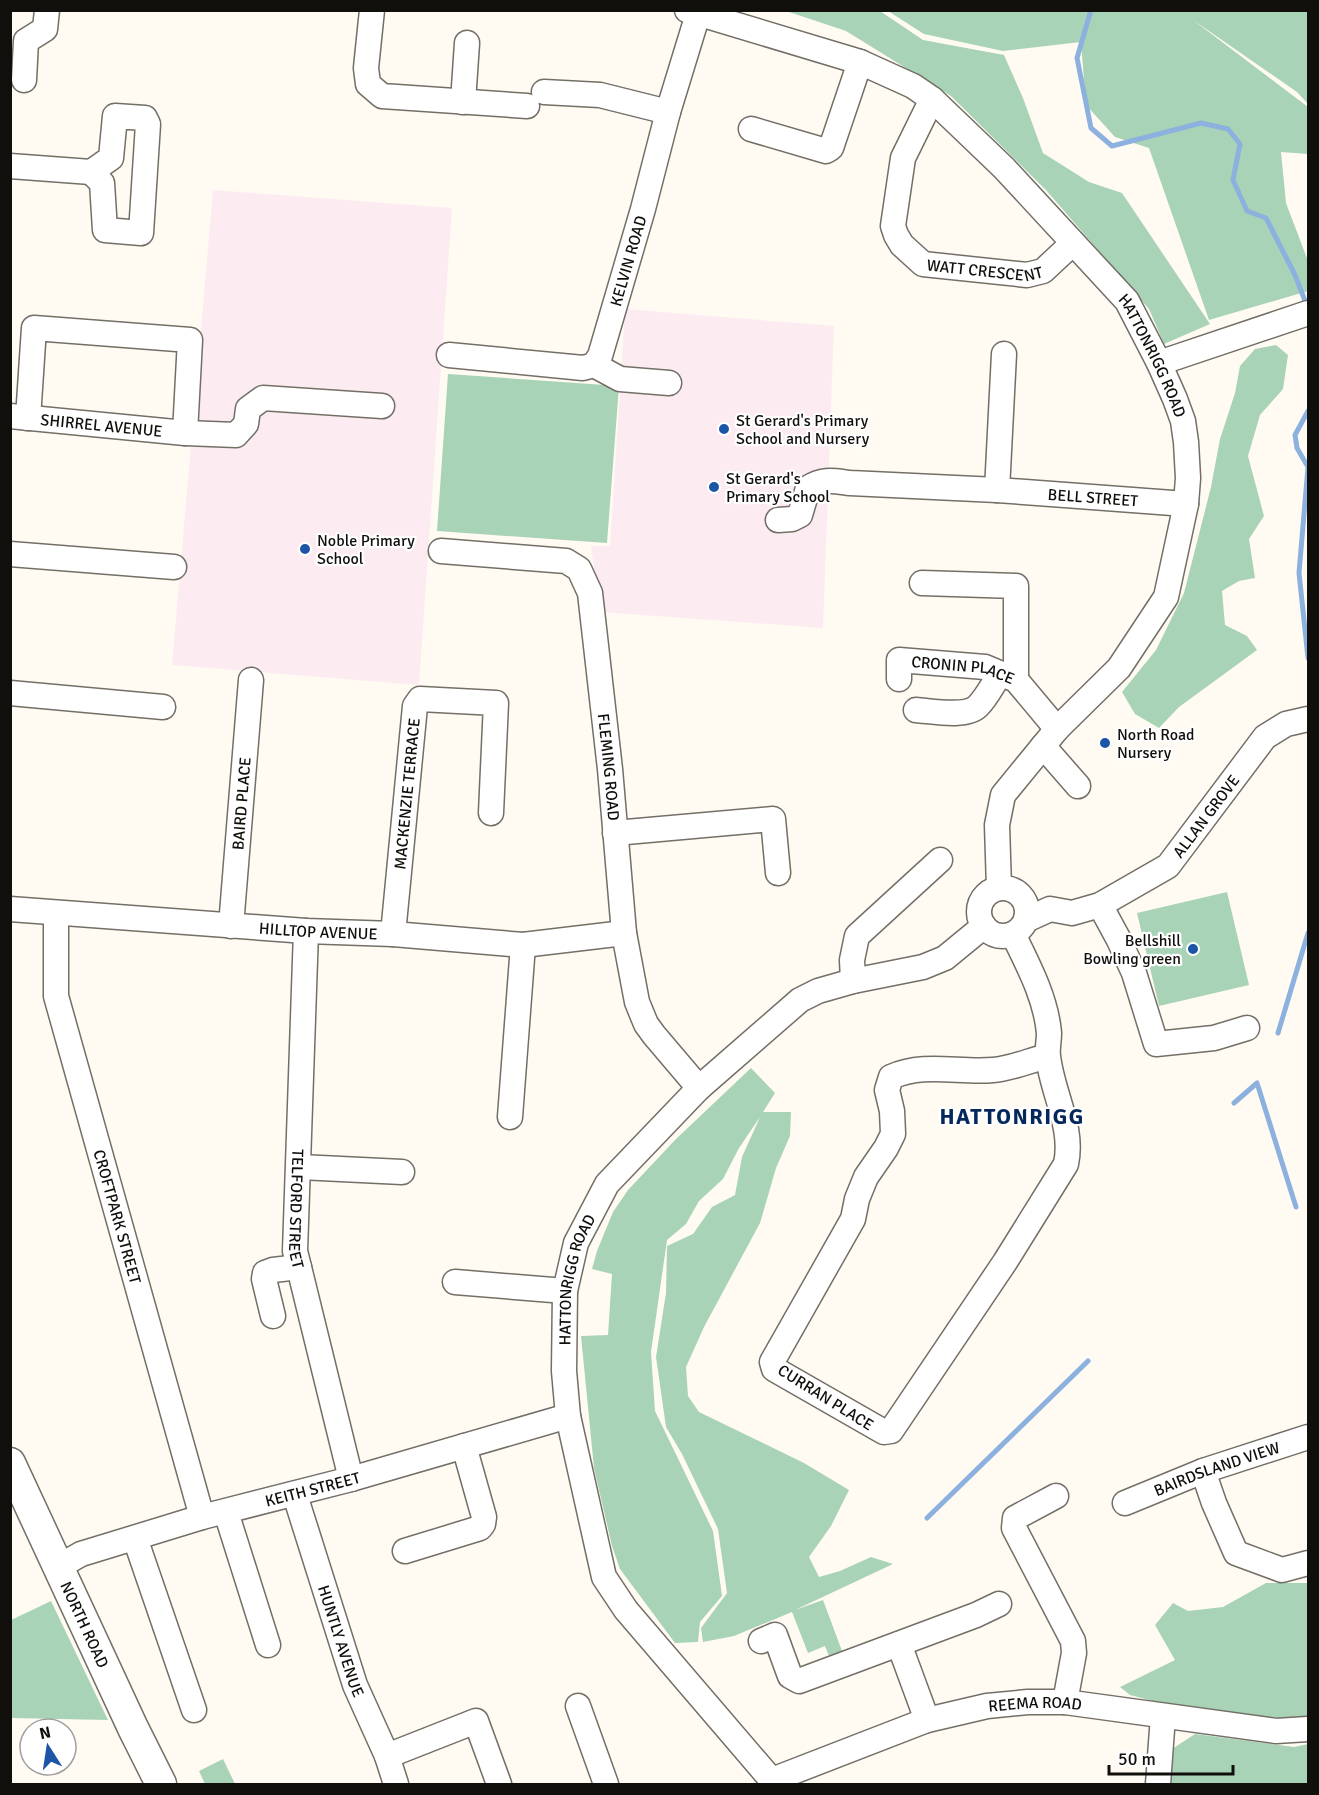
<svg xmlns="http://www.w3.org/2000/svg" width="1319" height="1795" font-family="Signika,sans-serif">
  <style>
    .education { fill: #fcecf2 }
    .green { fill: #a9d3b6 }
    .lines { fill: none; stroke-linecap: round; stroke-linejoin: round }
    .stream { stroke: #8db1de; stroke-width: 5 }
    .minor-casing { stroke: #736f67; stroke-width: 27 }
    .major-casing { stroke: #736f67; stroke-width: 33 }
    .minor { stroke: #fff; stroke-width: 24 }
    .major { stroke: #fff; stroke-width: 30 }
    .poi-dot { fill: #1c55a6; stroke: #fff; stroke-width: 2 }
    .labels { text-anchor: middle; stroke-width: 4.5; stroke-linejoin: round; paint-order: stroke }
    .street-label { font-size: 16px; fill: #110f0c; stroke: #fff }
    .poi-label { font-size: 16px; fill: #110f0c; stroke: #fff; text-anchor: start }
    .district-label { font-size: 22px; font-weight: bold; letter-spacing: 1.5px; fill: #04285b; stroke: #fff }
  </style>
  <rect width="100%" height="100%" fill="#fffbf2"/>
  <path class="education" d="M213 190 452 208 419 685 172 665Z
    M625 309 834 326 823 628 600 612 591 546H610Z"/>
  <path class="green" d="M786 11H880L923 40 1004 55 1023 98 1043 153 1089 182 1122 193 1210 324 1164 344 1149 309 1046 190 951 96 846 31Z
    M888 11H1308V104L1297 92 1193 20 1308 107V154L1281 152 1286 203 1308 261V291L1209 320 1149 148 1115 137 1086 105 1081 42 1003 51 924 34Z
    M1276 345 1288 355 1283 389 1260 415 1248 456 1264 516 1249 539 1255 578 1239 581 1222 591 1225 625 1247 636 1257 650 1179 707 1159 728 1135 714 1122 692 1156 650 1184 593 1211 487 1220 439 1235 393 1240 366 1255 349Z
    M448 374 619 386 607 543 437 531Z
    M1227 892 1249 985 1159 1006 1137 913Z
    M751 1068 775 1093 763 1112H791L790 1136 776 1168 760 1223 704 1327 686 1367 688 1396 699 1412 804 1463 849 1490 831 1526 809 1557 819 1577 840 1571 871 1557 893 1564 795 1610 823 1600 842 1651 829 1656 825 1646 808 1653 792 1612 734 1636 703 1642 701 1628 727 1593 718 1529 682 1454 666 1427 656 1357 666 1293 667 1246 693 1234 712 1207 735 1195 742 1157 760 1117 739 1148 723 1179 699 1201 686 1224 667 1240 651 1352 655 1411 713 1531 722 1596 700 1622 698 1642 675 1643 620 1569 612 1546 594 1468 581 1336 608 1335 612 1274 592 1269 597 1251 613 1212 628 1190 676 1139Z
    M1266 1583H1308V1720L1300 1723 1199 1713 1130 1695 1120 1687 1175 1660 1155 1625 1173 1603 1188 1611 1223 1607Z
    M51 1601 108 1720 11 1718V1620Z
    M1195 1734 1294 1747 1308 1744V1784H1171L1172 1749Z
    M223 1759 235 1784H205L199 1771Z"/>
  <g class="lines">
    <path class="stream" d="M1091 10 1077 58 1091 128 1112 146 1201 123 1228 129 1240 144 1233 180 1247 211 1266 218 1295 275 1307 306
      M1308 411 1295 435 1297 448 1308 467 1299 573 1308 658
      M1278 1033 1308 933
      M1234 1103 1257 1083 1296 1207
      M927 1518 1088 1361"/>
    <g class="minor-casing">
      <g id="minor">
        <path d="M372 10 366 68 368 84 382 96 527 106"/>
        <path id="s1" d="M687 10 860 62 913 86 932 99 1004 168 1127 301 1159 363 1175 399 1183 421 1186 442 1188 478 1186 504 1166 597 1119 668 1057 729 1003 795 997 825 999 888"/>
        <path d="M24 80 26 41 45 29 47 10"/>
        <path d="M544 92 600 95 668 112"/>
        <path id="s2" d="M932 99 903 158 893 226 896 235 902 245 923 264 1027 275 1043 271 1073 243"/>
        <path d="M463 102 467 43"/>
        <path d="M115 116 145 118 148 124 141 233 105 230 102 183 91 172 111 158Z"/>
        <path d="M751 129 826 151 831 148 860 62"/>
        <path d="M10 166 91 172"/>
        <path id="s3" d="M449 355 583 368 594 365 600 356 643 209 668 112 698 14"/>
        <path d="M1159 363 1308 313"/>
        <path d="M594 365 620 379 669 383"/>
        <path id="s4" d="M10 416 185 433 236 435 246 424 248 409 263 398 382 406"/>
        <path d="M28 418 34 328 190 340 185 433"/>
        <path d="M997 490 1004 354"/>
        <path id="s5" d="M778 520 792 519 800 515 808 488C823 478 834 481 850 483L997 490 1186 504"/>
        <path id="s6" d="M441 551 566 561 579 569 590 593 610 769 624 933 637 1002 646 1024 654 1035 699 1088"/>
        <path d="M10 554 174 567"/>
        <path d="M922 583 1016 586V680"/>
        <path id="s7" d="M899 679V660L985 667 1016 680 1057 729"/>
        <path d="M10 693 163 707"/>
        <path d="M916 710C932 711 966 718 978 706 987 697 993 684 1000 674"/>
        <path d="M1043 746 1078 786"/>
        <path d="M615 833 773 819 778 873"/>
        <circle cx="1003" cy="912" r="24"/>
        <path d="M1100 905 1119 940 1134 973 1156 1044 1214 1038 1247 1028"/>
        <path id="s8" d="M10 909 306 931 393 934 523 945 624 933"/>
        <path id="s9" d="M56 913V996L202 1517"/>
        <path id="s10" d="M1026 920 1050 909 1072 913 1100 905 1168 866 1265 737 1286 724 1308 719"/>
        <path id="s11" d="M231 926 251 680"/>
        <path id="s12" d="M306 931 295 1251 351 1479"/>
        <path id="s13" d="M393 934 415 706 420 699 496 703 491 813"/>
        <path d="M1013 934C1028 965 1046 998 1049 1033 1049 1041 1047 1049 1048 1056 1052 1093 1074 1127 1066 1164L1005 1262 891 1431 884 1432 774 1369 772 1362 853 1219 857 1199 866 1177 886 1148 893 1134 892 1111 887 1090 891 1077C924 1062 958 1073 993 1070 1011 1069 1030 1060 1048 1056"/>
        <path d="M853 981 852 960 857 936 940 860"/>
        <path d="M510 1117 523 945"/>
        <path d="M300 1167 402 1172"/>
        <path d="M455 1282 565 1291"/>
        <path d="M273 1316 264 1279 265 1273 273 1270 299 1267"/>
        <path d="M1203 1471 1214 1503 1236 1553 1282 1570 1308 1563"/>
        <path id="s14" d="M295 1495 355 1685 387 1756 396 1784"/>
        <path d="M1056 1496 1015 1518 1014 1528 1073 1641 1074 1653 1065 1702"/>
        <path id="s15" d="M1125 1503 1203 1471 1308 1437"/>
        <path d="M226 1512 268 1645"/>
        <path d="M135 1538 194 1710"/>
        <path d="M405 1551 480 1528 483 1524 484 1517 464 1446"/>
        <path id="s16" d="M58 1567 81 1554 202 1517 351 1479 568 1416"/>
        <path d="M761 1641 775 1635 790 1676 799 1681 976 1615 999 1604"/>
        <path d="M899 1644 927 1720"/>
        <path d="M578 1706 606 1784"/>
        <path d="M387 1756 476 1721 499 1784"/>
        <path id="s17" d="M772 1780 927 1720 987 1706 1028 1702H1065L1276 1731 1308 1729"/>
        <path id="s18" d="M775 1784 626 1610 604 1577 568 1416 564 1371 565 1291 576 1243 607 1184 699 1088 800 1000 818 991 853 981 923 967 945 958 984 926"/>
        <path d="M1158 1784 1163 1716"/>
      </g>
    </g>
    <g class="major-casing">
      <g id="major">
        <path id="s19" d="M10 1463 133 1728 161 1784"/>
      </g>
    </g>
    <use href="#minor" class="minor"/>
    <use href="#major" class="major"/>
  </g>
  <g class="poi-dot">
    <circle cx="724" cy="429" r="6"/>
    <circle cx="714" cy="487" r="6"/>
    <circle cx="305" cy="549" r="6"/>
    <circle cx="1105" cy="743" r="6"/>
    <circle cx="1193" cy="949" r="6"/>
  </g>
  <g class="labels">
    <g class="street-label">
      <text dy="6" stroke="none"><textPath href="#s3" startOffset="256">KELVIN ROAD</textPath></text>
      <text dy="6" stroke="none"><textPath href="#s2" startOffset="246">WATT CRESCENT</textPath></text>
      <text dy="6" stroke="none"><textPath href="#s1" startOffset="603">HATTONRIGG ROAD</textPath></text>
      <text dy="6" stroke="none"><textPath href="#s4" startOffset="92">SHIRREL AVENUE</textPath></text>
      <text dy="6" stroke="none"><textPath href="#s5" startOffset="338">BELL STREET</textPath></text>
      <text dy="6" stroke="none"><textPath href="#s7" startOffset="84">CRONIN PLACE</textPath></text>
      <text dy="6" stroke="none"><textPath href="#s6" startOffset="342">FLEMING ROAD</textPath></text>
      <text dy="6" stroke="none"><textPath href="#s13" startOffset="141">MACKENZIE TERRACE</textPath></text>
      <text dy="6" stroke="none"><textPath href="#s11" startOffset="123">BAIRD PLACE</textPath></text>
      <text dy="6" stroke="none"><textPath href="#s10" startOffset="219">ALLAN GROVE</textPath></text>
      <text dy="6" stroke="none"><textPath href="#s8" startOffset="309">HILLTOP AVENUE</textPath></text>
      <text dy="6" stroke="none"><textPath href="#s12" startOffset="278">TELFORD STREET</textPath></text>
      <text dy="6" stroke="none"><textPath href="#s9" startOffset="312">CROFTPARK STREET</textPath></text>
      <text dy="6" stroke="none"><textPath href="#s18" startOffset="572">HATTONRIGG ROAD</textPath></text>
      <text transform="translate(826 1397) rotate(32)" y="6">CURRAN PLACE</text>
      <text dy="6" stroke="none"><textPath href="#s15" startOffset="98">BAIRDSLAND VIEW</textPath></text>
      <text dy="6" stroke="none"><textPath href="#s16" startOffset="267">KEITH STREET</textPath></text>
      <text dy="6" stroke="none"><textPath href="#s19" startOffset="178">NORTH ROAD</textPath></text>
      <text dy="6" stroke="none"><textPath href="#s14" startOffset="153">HUNTLY AVENUE</textPath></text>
      <text dy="6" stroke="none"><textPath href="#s17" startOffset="276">REEMA ROAD</textPath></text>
    </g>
    <g class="poi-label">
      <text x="736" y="426">St Gerard's Primary<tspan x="736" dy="18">School and Nursery</tspan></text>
      <text x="726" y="484">St Gerard's<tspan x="726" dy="18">Primary School</tspan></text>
      <text x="317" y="546">Noble Primary<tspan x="317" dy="18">School</tspan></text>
      <text x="1117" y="740">North Road<tspan x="1117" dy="18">Nursery</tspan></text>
      <text x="1181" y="946" text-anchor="end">Bellshill<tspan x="1181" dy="18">Bowling green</tspan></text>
    </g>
    <g class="district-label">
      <text x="1012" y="1124">HATTONRIGG</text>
    </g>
  </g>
  <rect width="1319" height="1795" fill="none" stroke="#110f0c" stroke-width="24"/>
  <g transform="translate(48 1747) rotate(348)"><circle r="28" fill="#ffffff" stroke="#a09f9e" stroke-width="1.5"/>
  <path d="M0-4.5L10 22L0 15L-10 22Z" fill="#1c55a6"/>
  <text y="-9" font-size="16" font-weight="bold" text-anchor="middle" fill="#110f0c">N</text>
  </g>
  <path d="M1109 1765v9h124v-9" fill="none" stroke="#110f0c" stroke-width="3"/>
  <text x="1118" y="1765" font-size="18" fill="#110f0c" stroke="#ffffff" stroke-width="4.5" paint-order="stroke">50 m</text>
</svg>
